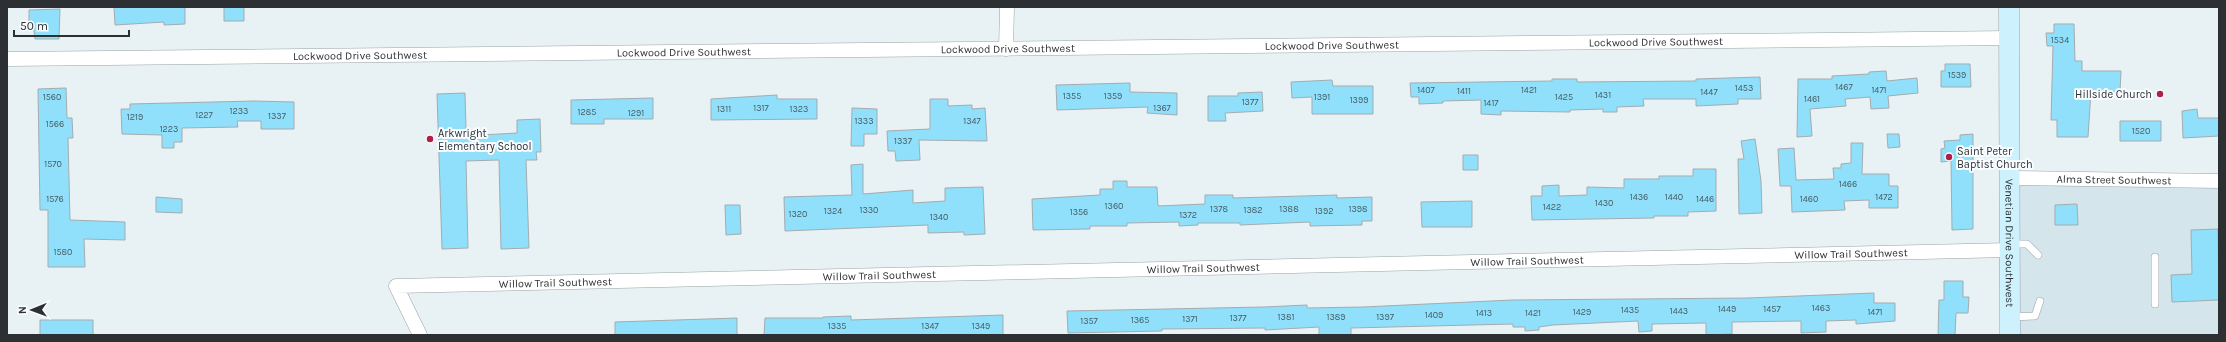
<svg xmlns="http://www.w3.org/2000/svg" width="2226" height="342" font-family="Karla,sans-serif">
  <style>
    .built { fill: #d4e5eb }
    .building { fill: #90e0fc; stroke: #a3acaf }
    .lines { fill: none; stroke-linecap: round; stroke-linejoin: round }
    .lane-casing { stroke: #9aa3a6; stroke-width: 8 }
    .street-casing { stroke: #9aa3a6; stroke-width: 15 }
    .secondary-casing { stroke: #9aa3a6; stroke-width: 21 }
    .lane { stroke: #fff; stroke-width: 7 }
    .street { stroke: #fff; stroke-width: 14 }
    .secondary { stroke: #cdf2fe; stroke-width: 20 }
    .poi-dot { fill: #b11f47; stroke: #f9fdff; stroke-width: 1.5 }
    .labels { text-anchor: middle; stroke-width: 4; stroke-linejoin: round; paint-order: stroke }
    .number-label { font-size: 9px; fill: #465c64 }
    .street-label { font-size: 11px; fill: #2d3032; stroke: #f9fdff }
    .poi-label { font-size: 11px; fill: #2d3032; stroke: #f9fdff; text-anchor: start }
  </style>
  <rect width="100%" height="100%" fill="#e8f1f4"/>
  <path class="built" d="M2015 173 2219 175V335H2012Z"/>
  <path class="building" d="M114 7H185V24L164 25V22L115 25Z
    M224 7H244V21H224Z
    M60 9 59 39H35L33 24H29V10Z
    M2054 24H2074L2075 61H2082V71H2121L2120 92 2091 91 2088 137H2057V120H2051L2053 46H2047L2046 33H2054Z
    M1945 64H1970L1971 87H1941V71H1945Z
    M1886 71 1887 81 1917 78 1918 93 1888 96 1889 108 1871 109 1870 97 1845 99 1846 106 1810 109 1812 136 1797 137 1798 79H1832V76L1869 74V72Z
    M1760 77 1761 99H1738V104L1696 106V99H1643L1644 106 1617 107V112H1603V109L1570 110V112L1501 111V115L1481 114V100L1443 101V103L1419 104V97H1411L1410 83 1552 81V79H1577V82L1696 81V79Z
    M1332 80 1333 86H1373V114H1312V97L1292 98 1291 82Z
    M1130 83V92L1177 93V115L1147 113 1148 107 1057 110 1056 85Z
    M66 88 67 118H72L73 138H68L70 220 125 222V240L84 239 85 267H48V210H40L38 89Z
    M1262 92 1263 111 1225 113 1226 121H1208V96H1238V93Z
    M465 93 466 130H481V135L517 133V120L540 119 541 152H536L537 160H526L529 248 501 249 499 160 466 161 468 248 442 249 437 94Z
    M777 95V99H817V119L711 120V99Z
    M653 98V119H604V124H571V100Z
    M930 99H948V106L972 105V109L985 108 987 141 919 140 920 160 896 161 895 151H888L887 131 930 129Z
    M254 101 294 102V129H261V121H237L238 127 182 128V142H174V148H162V135L122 134 121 109H130V104Z
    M852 108 877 109V134H864V146H851Z
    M2197 109 2198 118H2219V136L2183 138 2182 111Z
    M2120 121H2161V141H2120Z
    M1887 134H1899L1900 147 1888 148Z
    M1973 134V229L1952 230 1951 161 1941 162V149L1945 148 1944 141 1960 140V135Z
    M1755 139 1761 181 1762 213 1739 214 1738 159H1744L1741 141Z
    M1851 143H1863L1862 174H1889V186H1898V208H1869V200L1844 201 1845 210 1792 212 1791 186H1780L1778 149 1794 148 1796 180 1834 179 1833 168H1841V164L1851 163Z
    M1463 155H1478V170H1463Z
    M863 164V194L913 190V203L945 201V188L983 187 985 234 964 235V232L928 233V225L785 231 784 197 852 195 851 165Z
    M1693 169H1716V211L1688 212V216H1654V218L1532 220 1531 196H1542V186L1559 185V196L1587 195V187L1624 188V179H1659V176H1693Z
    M1113 181H1127V187H1157L1158 206 1205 204V195H1233V198L1337 195V198L1372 197V221H1362V225L1310 226V222L1240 225V223H1198V225L1179 226V222L1127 223V226H1090V229L1033 230 1032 199 1100 195V189H1113Z
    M156 197 182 199V213L156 212Z
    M1472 201V227H1422L1421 202Z
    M2077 204 2078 225H2055V205Z
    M725 205H740L741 234 726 235Z
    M2218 229 2219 300 2172 302 2171 275 2192 274 2191 230Z
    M1944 281H1963V297H1969L1968 313H1956L1955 335H1938L1939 300H1944Z
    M1874 293V303H1895V321L1856 324V320L1826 321V332L1801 333V321L1732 322V334L1706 335V323L1652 324V331L1639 332 1638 321 1553 325 1539 327V330L1525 331V327H1513V324L1351 328V335H1319V327L1265 330V328L1162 329V331L1068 333 1067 311 1264 307 1307 305V308L1363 307 1512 300 1748 298Z
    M1003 315V335H764L765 318H823V317L851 316V320Z
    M737 318V335H615V322Z
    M40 320H93V335H40Z"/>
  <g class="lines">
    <g class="lane-casing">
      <path id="lane" d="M2011 244H2027L2038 255
        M2155 257V304
        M2011 317 2035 316 2040 301"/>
    </g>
    <g class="street-casing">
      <g id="street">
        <path d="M1006 49 1007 7"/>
        <path id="s1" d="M7 59 2009 38"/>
        <path id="s2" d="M2010 178 2219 181"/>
        <path id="s3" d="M420 335 396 286 2010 250"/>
      </g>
    </g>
    <g class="secondary-casing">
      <g id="secondary">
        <path id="s4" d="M2009 7 2010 335"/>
      </g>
    </g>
    <use href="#lane" class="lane"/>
    <use href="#street" class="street"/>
    <use href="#secondary" class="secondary"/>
  </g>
  <g class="poi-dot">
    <circle cx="2160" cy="94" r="4"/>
    <circle cx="430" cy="139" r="4"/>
    <circle cx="1949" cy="157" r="4"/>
  </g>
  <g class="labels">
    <g class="number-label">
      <text x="2060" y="43">1534</text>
      <text x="1957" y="78">1539</text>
      <text x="1844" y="90">1467</text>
      <text x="1744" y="91">1453</text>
      <text x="1426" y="93">1407</text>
      <text x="1529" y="93">1421</text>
      <text x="1879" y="93">1471</text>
      <text x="1464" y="94">1411</text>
      <text x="1709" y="95">1447</text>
      <text x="1603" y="98">1431</text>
      <text x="1072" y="99">1355</text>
      <text x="1113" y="99">1359</text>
      <text x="52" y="100">1560</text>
      <text x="1322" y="100">1391</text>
      <text x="1564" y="100">1425</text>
      <text x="1812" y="102">1461</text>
      <text x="1359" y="103">1399</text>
      <text x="1250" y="105">1377</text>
      <text x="1491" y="106">1417</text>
      <text x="761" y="111">1317</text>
      <text x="1162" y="111">1367</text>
      <text x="724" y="112">1311</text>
      <text x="799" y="112">1323</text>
      <text x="239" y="114">1233</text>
      <text x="587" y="115">1285</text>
      <text x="636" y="116">1291</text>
      <text x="204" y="118">1227</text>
      <text x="277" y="119">1337</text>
      <text x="135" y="120">1219</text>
      <text x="864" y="124">1333</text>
      <text x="972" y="124">1347</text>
      <text x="55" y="127">1566</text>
      <text x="169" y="132">1223</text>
      <text x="2141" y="134">1520</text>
      <text x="903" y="144">1337</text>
      <text x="53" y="167">1570</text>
      <text x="1848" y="187">1466</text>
      <text x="1639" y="200">1436</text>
      <text x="1674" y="200">1440</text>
      <text x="1884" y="200">1472</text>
      <text x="55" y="202">1576</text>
      <text x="1705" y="202">1446</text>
      <text x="1809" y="202">1460</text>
      <text x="1604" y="206">1430</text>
      <text x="1114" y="209">1360</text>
      <text x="1552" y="210">1422</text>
      <text x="1219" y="212">1378</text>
      <text x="1289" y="212">1388</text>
      <text x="1358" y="212">1398</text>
      <text x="869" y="213">1330</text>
      <text x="1253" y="213">1382</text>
      <text x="833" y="214">1324</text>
      <text x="1324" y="214">1392</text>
      <text x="1079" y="215">1356</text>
      <text x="798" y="217">1320</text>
      <text x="1188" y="218">1372</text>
      <text x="939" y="220">1340</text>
      <text x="63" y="255">1580</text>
      <text x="1821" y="311">1463</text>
      <text x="1727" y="312">1449</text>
      <text x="1772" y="312">1457</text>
      <text x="1630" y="313">1435</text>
      <text x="1679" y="314">1443</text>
      <text x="1582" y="315">1429</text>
      <text x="1875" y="315">1471</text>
      <text x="1484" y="316">1413</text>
      <text x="1533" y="316">1421</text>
      <text x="1434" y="318">1409</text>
      <text x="1286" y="320">1381</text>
      <text x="1336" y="320">1389</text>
      <text x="1385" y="320">1397</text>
      <text x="1238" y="321">1377</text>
      <text x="1190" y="322">1371</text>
      <text x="1140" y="323">1365</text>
      <text x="1089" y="324">1357</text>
      <text x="837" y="329">1335</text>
      <text x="930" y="329">1347</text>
      <text x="981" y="329">1349</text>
    </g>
    <g class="street-label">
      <text dy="4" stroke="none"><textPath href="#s1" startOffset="1649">Lockwood Drive Southwest</textPath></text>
      <text dy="4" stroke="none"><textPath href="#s1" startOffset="1325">Lockwood Drive Southwest</textPath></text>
      <text dy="4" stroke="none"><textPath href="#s1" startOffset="1001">Lockwood Drive Southwest</textPath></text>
      <text dy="4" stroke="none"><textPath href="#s1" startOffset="677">Lockwood Drive Southwest</textPath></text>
      <text dy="4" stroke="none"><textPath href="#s1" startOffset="353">Lockwood Drive Southwest</textPath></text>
      <text dy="4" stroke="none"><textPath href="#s2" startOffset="104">Alma Street Southwest</textPath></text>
      <text dy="4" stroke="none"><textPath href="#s4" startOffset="236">Venetian Drive Southwest</textPath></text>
      <text dy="4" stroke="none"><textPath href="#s3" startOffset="1510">Willow Trail Southwest</textPath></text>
      <text dy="4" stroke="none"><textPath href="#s3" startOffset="1186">Willow Trail Southwest</textPath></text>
      <text dy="4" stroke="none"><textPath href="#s3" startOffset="862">Willow Trail Southwest</textPath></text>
      <text dy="4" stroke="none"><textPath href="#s3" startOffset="538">Willow Trail Southwest</textPath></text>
      <text dy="4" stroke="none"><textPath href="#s3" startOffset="214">Willow Trail Southwest</textPath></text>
    </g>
    <g class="poi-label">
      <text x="2152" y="98" text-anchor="end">Hillside Church</text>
      <text x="438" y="137">Arkwright<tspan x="438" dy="13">Elementary School</tspan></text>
      <text x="1957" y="155">Saint Peter<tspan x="1957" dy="13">Baptist Church</tspan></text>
    </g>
  </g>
  <rect width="2226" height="342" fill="none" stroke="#2d3032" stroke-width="16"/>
  <g transform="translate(32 310) rotate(269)" stroke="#f9fdff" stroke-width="3" paint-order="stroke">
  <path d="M0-3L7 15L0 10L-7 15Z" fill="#2d3032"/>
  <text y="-6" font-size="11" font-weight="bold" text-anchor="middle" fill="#2d3032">N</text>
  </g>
  <path d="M14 30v6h115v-6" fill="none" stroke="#2d3032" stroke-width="2"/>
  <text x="20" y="30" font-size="12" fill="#2d3032" stroke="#f9fdff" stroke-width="3" paint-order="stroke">50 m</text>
</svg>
